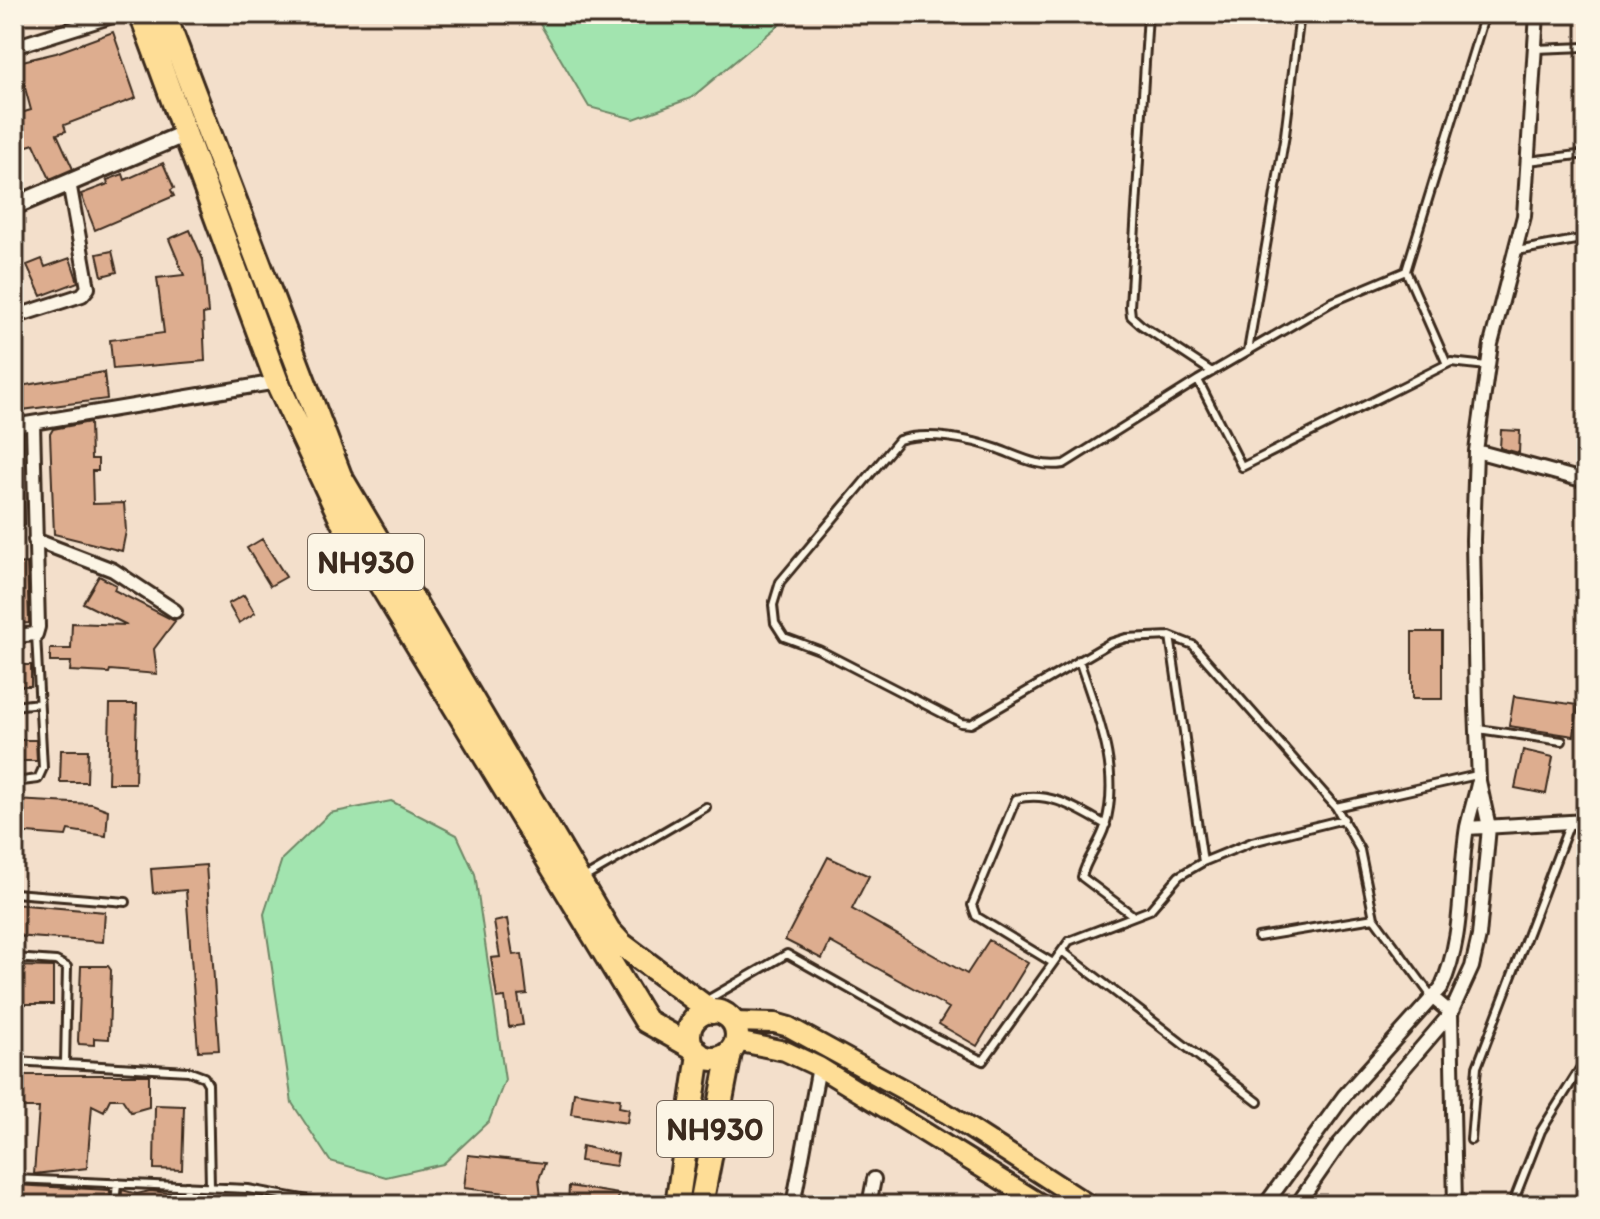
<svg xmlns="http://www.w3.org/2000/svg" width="1600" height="1219" font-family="Itim,sans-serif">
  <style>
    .green { fill: #a2e4af; stroke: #6e8766; stroke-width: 2 }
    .building { fill: #ddad8f; stroke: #3b2a1e; stroke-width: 2 }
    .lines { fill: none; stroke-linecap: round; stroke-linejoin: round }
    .lane-casing { stroke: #3b2a1e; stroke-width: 12 }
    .street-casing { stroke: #3b2a1e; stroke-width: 18 }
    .secondary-casing { stroke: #3b2a1e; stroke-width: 22 }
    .primary-casing { stroke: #3b2a1e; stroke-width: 24 }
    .highway-casing { stroke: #3b2a1e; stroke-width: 28 }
    .lane { stroke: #fcf5e5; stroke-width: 6 }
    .street { stroke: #fcf5e5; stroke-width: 12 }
    .secondary { stroke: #fcf5e5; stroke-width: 16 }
    .primary { stroke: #fedd96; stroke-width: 18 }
    .highway { stroke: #fedd96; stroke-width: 22 }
    .labels { text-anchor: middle; stroke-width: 7; stroke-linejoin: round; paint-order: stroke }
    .shield { fill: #fcf5e5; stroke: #75675a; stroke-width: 2 }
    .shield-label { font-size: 32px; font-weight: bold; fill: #3b2a1e }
  </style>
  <rect width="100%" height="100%" fill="#f3dfcb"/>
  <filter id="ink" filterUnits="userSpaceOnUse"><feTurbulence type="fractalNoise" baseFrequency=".0125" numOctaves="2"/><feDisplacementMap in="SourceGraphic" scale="16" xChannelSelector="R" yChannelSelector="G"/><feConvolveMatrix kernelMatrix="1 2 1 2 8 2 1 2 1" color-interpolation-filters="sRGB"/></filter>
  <g filter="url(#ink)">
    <path class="green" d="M534 14H792L691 98 634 119 589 107Z
      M391 801 457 835 475 874 505 1080 489 1121 443 1164 386 1177 330 1161 292 1103 264 914 282 859 330 813Z"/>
    <path class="building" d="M113 32 136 98 64 125 66 131 57 134 73 169 50 179 34 144 14 150V115L31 110 18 62 56 53Z
      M163 163 174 188 171 190 174 196 95 230 81 194 108 184 107 180 123 174 125 180Z
      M190 230 203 260 208 313 203 314 205 361 113 369 110 340 164 333 157 278 184 275 169 239Z
      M112 251 117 272 102 276 97 254Z
      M70 258 78 282 41 296 27 265 42 259 45 267Z
      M104 372 107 399 14 411V387Z
      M90 422 91 459H98V471H92L93 504 124 503 126 531 122 551 54 534 50 434 53 429Z
      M1501 430 1520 431 1519 453 1500 448Z
      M23 434 25 525 14 526V435Z
      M262 539 286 577 270 586 247 548Z
      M27 563 29 623 14 624V564Z
      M99 576 116 585 114 590 175 621 154 649 157 674 110 670 109 673 70 671 71 662H50V649H71L72 623 127 625 83 603Z
      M244 595 255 613 239 623 228 604Z
      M1412 632H1442V699H1412Z
      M14 665H31V686H16Z
      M1514 696 1578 705 1574 736 1509 726Z
      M110 704H137L135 783H108Z
      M14 740H36L37 761H14Z
      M61 750H88L87 782H60Z
      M1523 750 1553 757 1546 794 1515 788Z
      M14 800 92 804 108 810 106 836 68 830 66 836 14 832Z
      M828 857 869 876 852 909 967 974 989 940 1028 963 977 1046 939 1024 949 1008 830 942 822 959 785 940Z
      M206 865 219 1050 198 1051 186 890 153 893 151 869Z
      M14 904 105 912 103 942 14 936Z
      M507 919 513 955 522 954 527 994 518 995 523 1025 509 1027 505 997 497 998 491 958 500 957 494 922Z
      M14 966 53 967V1004H14Z
      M81 966H108L111 970 109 1039 94 1038V1045L79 1044 78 1041Z
      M23 1075H149V1107L131 1112 122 1099H110L104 1111 92 1105 87 1168 34 1174 39 1108H23Z
      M574 1092 620 1099 619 1107 629 1109 627 1123 571 1114Z
      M155 1105 184 1106 182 1170 154 1169Z
      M582 1146 618 1154 616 1166 580 1161Z
      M468 1155 545 1163 539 1179 541 1197 464 1188Z
      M14 1185 110 1190 109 1205 14 1199Z
      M569 1186 619 1194 617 1205H568Z
      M122 1190 137 1194 150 1191 180 1194 179 1205H121Z
      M192 1193H196L212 1205H191Z"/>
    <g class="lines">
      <g class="lane-casing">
        <path id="lane" d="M1148 14 1130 307 1131 316 1141 325 1212 372
          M1485 14 1406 271 1332 302 1198 380 1242 467 1451 362 1487 366
          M1535 49 1586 47
          M1528 161 1586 154
          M1517 251 1586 238
          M1406 271 1447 364
          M1248 351 1285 135 1300 14
          M1198 380 1064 464C1039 468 1020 457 998 449 971 439 926 431 899 440L780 582 773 605 775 623 784 637 819 650 961 723 971 724 1110 643 1126 638 1170 636 1193 645 1336 807 1360 850 1374 918 1433 998
          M1170 636 1203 862
          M1079 660C1096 712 1122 769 1105 826 1100 844 1086 859 1082 877L1131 914
          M14 706 39 703
          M1478 729 1562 741
          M14 782 38 779 43 768 36 634
          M1336 807 1477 775
          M584 878 706 807
          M14 893 126 902
          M1258 937 1374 918
          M1062 951 1258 1102
          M14 958 56 961 67 967 65 1064
          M1053 963 976 916 972 905 1016 799C1050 790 1077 809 1106 825
          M707 1000 787 954 936 1038 983 1061 1069 941 1150 910 1179 876 1203 862 1252 842 1344 819
          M14 1061 188 1071 204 1077 208 1084 210 1187
          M1471 1140 1477 1067 1570 823
          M14 1179 248 1189 335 1205
          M115 1205 117 1183
          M185 1205 187 1186
          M1512 1205 1541 1131 1586 1059"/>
      </g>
      <g class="street-casing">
        <path id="street" d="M14 47 119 14
          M14 317 82 295 88 288 69 182
          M14 426 277 382
          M1476 451 1586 481
          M35 540 113 570 175 611
          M14 636 36 634 38 627 33 423
          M1467 828 1586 821
          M1433 998 1451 1013 1455 1205
          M793 1205 819 1067
          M869 1205 874 1179
          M1265 1205 1344 1096 1441 988C1465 936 1458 882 1467 827 1470 813 1475 798 1478 784
          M1297 1205 1340 1143 1451 1013 1472 967 1479 936 1489 827 1479 781 1476 706 1473 540 1476 451 1491 344 1524 216 1537 14"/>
      </g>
      <g class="secondary-casing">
        <path id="secondary" d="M14 206 184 134"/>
      </g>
      <g class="primary-casing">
        <path id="primary" d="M733 1022 775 1023 789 1027 946 1113 1089 1205
          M736 1041 785 1051 819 1067 1042 1205"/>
      </g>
      <g class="highway-casing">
        <path id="highway" d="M141 14 277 382 342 521 646 1021 694 1048
          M164 14 340 476 609 931 621 944 712 1012
          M689 1035a24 24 0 1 1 48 0a24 24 0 1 1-48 0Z
          M677 1205 699 1054
          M701 1205 730 1053"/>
      </g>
      <use href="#lane" class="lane"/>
      <use href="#street" class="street"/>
      <use href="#secondary" class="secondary"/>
      <use href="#primary" class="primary"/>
      <use href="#highway" class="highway"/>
    </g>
  </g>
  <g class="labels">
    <g class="shield">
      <rect x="308" y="534" width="116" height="56" rx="6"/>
      <rect x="657" y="1101" width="116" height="56" rx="6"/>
    </g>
    <g class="shield-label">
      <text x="366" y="573">NH930</text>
      <text x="715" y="1140">NH930</text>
    </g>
  </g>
  <rect width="1600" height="1219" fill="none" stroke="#fcf5e5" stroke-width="48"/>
  <rect x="24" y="24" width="1552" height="1171" fill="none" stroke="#3b2a1e" stroke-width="3" filter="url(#ink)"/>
</svg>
